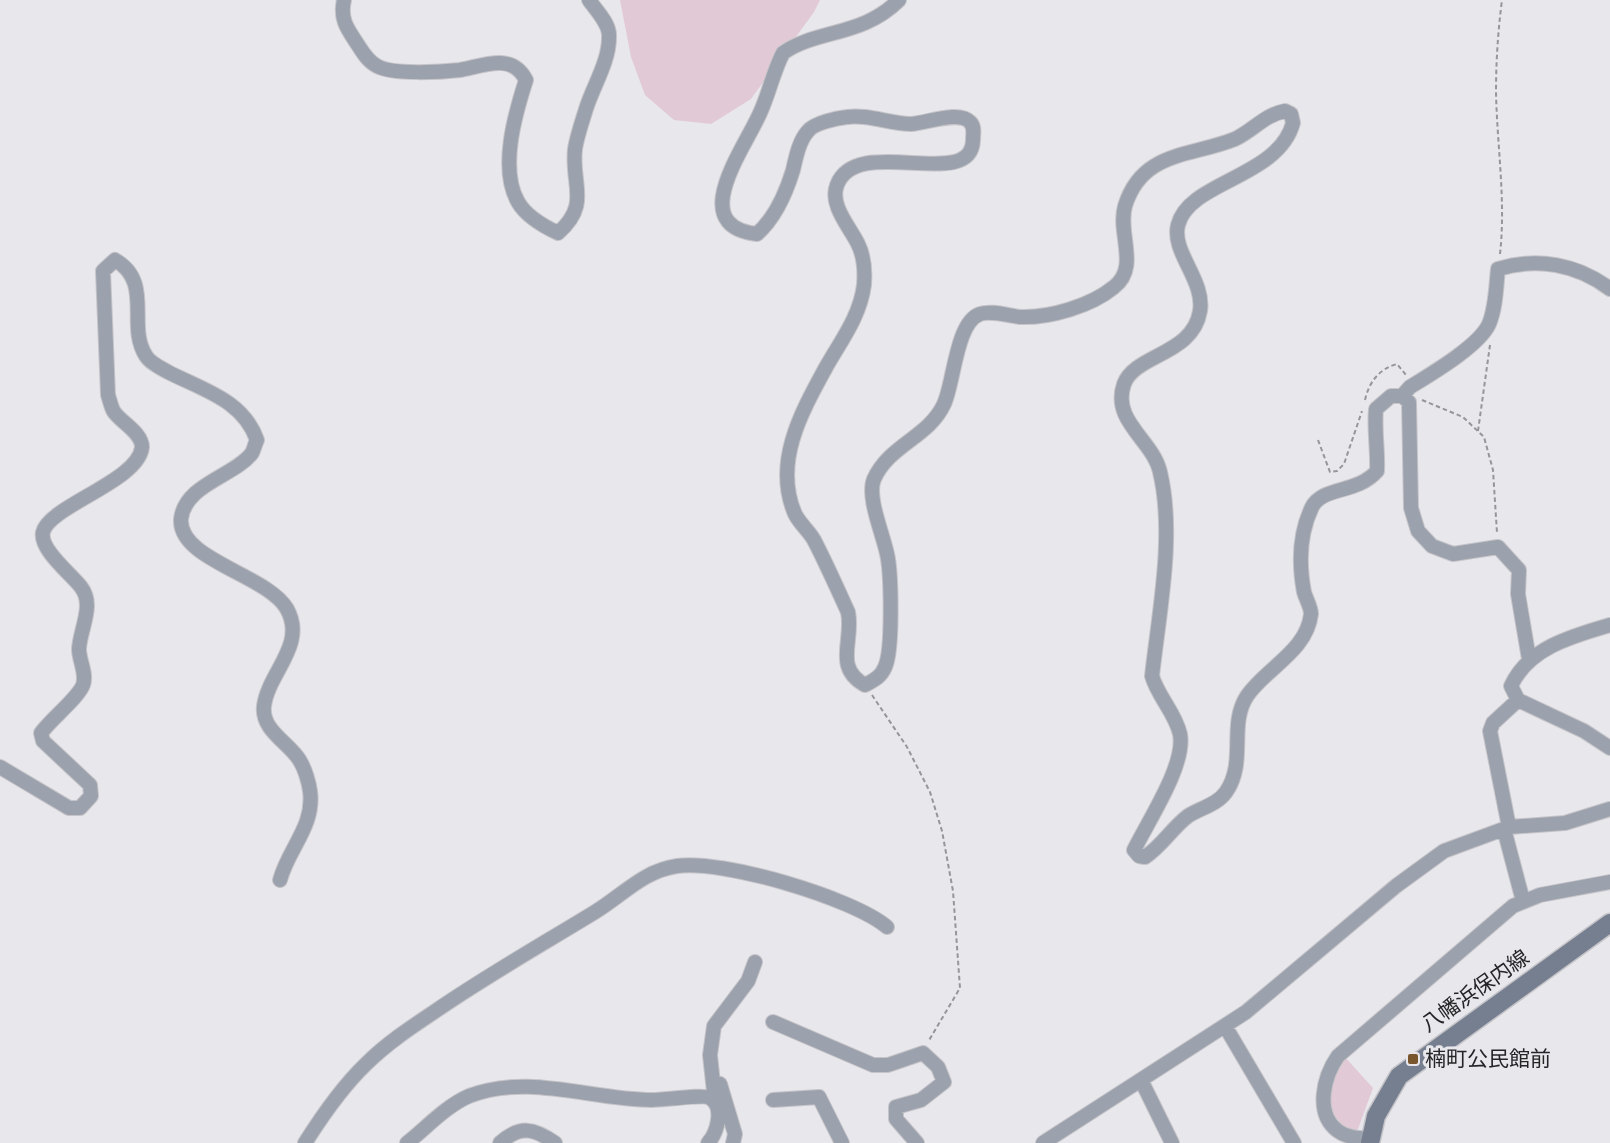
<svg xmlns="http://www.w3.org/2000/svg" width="1610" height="1143" font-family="'Zilla Slab','Noto Sans JP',serif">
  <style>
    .green { fill: #e2c9d6 }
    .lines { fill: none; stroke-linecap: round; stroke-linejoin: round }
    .street-casing { stroke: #c5c4c8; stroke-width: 16 }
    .secondary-casing { stroke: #c5c4c8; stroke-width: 21 }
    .path { stroke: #969599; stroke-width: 2; stroke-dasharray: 4.5 3; stroke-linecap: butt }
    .street { stroke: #9ba1ad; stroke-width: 14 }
    .secondary { stroke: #767f90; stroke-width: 18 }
    .poi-dot { fill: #7a562f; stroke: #e8e7ec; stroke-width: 2 }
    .labels { text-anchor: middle; stroke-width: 6; stroke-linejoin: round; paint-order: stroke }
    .street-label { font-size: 21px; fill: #242426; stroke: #e8e7ec }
    .poi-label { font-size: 21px; fill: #242426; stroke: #e8e7ec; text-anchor: start }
  </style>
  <rect width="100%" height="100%" fill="#e8e7ec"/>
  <path class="green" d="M620 0H820L814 12 751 99 711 124 674 120 645 95 631 57Z
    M1344 1056 1373 1088 1358 1129 1349 1130C1332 1122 1323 1088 1331 1071 1334 1066 1340 1060 1344 1056Z"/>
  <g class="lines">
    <g class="street-casing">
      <path id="street" d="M344 0C340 18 346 27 356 42 362 51 367 61 377 66 392 75 442 72 460 70 483 66 512 52 526 80 515 114 499 169 518 202 526 216 543 226 558 233 591 204 571 185 575 149 577 136 582 122 586 109 593 86 610 61 609 35 609 23 596 10 589 0
        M899 0C862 37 817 29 783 53 773 72 769 94 760 113 745 148 685 226 757 234 775 218 786 193 793 170 796 157 799 141 808 131 814 123 837 118 847 117 869 114 889 124 911 124 927 123 959 110 970 122 975 127 973 133 973 140 971 193 857 133 837 185 829 205 850 227 858 244 864 256 865 272 864 285 860 317 840 342 825 369 801 413 773 463 795 514 800 524 809 531 814 540 826 563 837 588 848 612 854 641 833 667 865 685 874 680 881 677 885 667 893 650 891 579 888 559 885 538 866 498 874 479 889 445 929 437 944 404 954 383 956 322 980 314 991 310 1009 316 1020 317 1050 318 1091 306 1114 287 1140 267 1117 233 1125 206 1142 151 1190 157 1235 139 1254 130 1264 115 1285 111L1291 114 1293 123C1278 178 1189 181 1178 225 1171 252 1205 280 1200 311 1193 355 1135 354 1124 384 1111 421 1153 440 1160 472 1175 535 1159 612 1152 676 1158 697 1175 712 1180 734 1186 765 1148 821 1134 850L1139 856 1145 857C1162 846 1172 828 1188 816 1200 808 1217 805 1226 792 1247 762 1228 725 1247 696 1266 668 1307 651 1311 614 1311 607 1306 599 1304 592 1299 565 1299 534 1312 507 1323 486 1357 494 1377 471 1378 450 1374 430 1376 409L1391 396H1402L1409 402 1411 508 1418 531 1432 546 1453 554 1498 547 1519 570 1518 594 1529 659
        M1402 396 1410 387C1431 374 1479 346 1489 324 1496 307 1496 287 1498 269 1537 257 1577 264 1610 289
        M1610 625C1572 636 1528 648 1511 686L1518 700 1584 731 1610 748
        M0 767 69 808H80L91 796 90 785 43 741 41 733C51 719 78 698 83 685 87 673 79 661 79 649 80 629 95 605 81 587 71 574 39 549 43 532 49 506 139 481 142 447 142 433 122 423 114 412 111 407 110 401 108 395L103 271 115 260C154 282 126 326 146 356 150 363 161 368 168 372 203 390 243 400 257 440 255 444 254 449 252 453 235 476 185 484 181 519 178 560 268 575 287 609 307 645 268 673 264 706 261 731 290 743 300 761 305 769 309 783 310 791 315 826 288 849 280 880
        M1509 827 1490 731 1493 723 1518 700
        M1504 829 1523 901
        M773 1022 873 1065H888L923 1053 938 1067 944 1082 921 1100 896 1107V1119L917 1143
        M1225 1026 1294 1143
        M1141 1080 1172 1143
        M715 1082 720 1084 735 1134 733 1143
        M710 1097 714 1092 710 1055 714 1026 748 981 755 962
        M773 1100 819 1097 842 1143
        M1371 1139C1360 1138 1347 1138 1338 1131 1314 1113 1324 1076 1338 1056L1513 906 1540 895 1610 882
        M305 1143C322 1116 342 1087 366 1064 386 1044 410 1028 434 1012 486 976 541 945 595 912 623 895 643 871 677 866 721 859 853 898 887 927
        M407 1143C426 1128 446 1106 469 1096 528 1073 592 1100 652 1100 664 1100 704 1094 710 1098 725 1107 717 1133 708 1143
        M500 1143C520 1125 534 1128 555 1143
        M1043 1143 1246 1012 1396 886 1444 851 1509 827 1565 823 1610 809"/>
    </g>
    <g class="secondary-casing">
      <path id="secondary" d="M1370 1143 1376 1116 1399 1076 1610 923"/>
    </g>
    <path class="path" d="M1500 254C1506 201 1497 146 1496 92 1496 61 1498 31 1502 0
      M1365 400C1369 382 1379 369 1397 364L1406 375
      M1422 400 1463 417 1484 437 1493 470 1497 533
      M1478 431 1490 345
      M1318 440 1330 472 1337 471 1344 464 1362 411
      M872 695 907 747 930 792 942 831 953 891 960 988 928 1042"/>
    <use href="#street" class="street"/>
    <use href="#secondary" class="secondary"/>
  </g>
  <rect class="poi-dot" x="1407" y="1053" width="12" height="12" rx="3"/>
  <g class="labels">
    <g class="street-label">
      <text transform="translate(1475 991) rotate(-35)" y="7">八幡浜保内線</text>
    </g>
    <g class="poi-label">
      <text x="1425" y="1066">楠町公民館前</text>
    </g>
  </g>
</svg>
